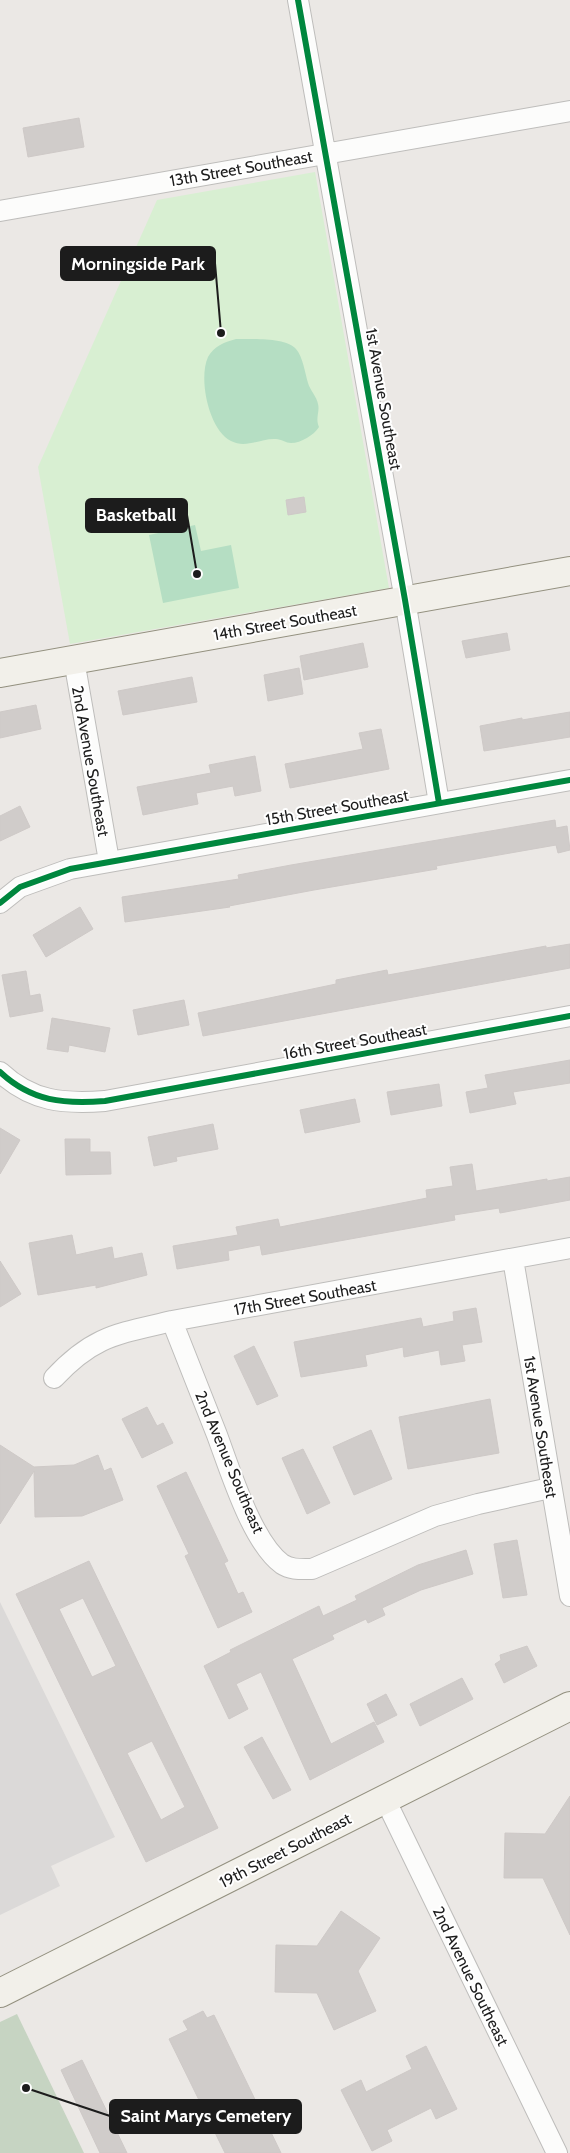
<svg xmlns="http://www.w3.org/2000/svg" width="570" height="2153" font-family="Cabin,sans-serif">
  <style>
    .cemetery { fill: #c6d4c2 }
    .park { fill: #d8efd2 }
    .pitch { fill: #b5dec3 }
    .parking { fill: #dbd9d8 }
    .building { fill: #d0ccca; stroke: #cec9c7; fill-rule: evenodd }
    .lines { fill: none; stroke-linecap: round; stroke-linejoin: round }
    .street-casing { stroke: #bebdbb; stroke-width: 22 }
    .secondary-casing { stroke: #93907f; stroke-width: 30 }
    .street { stroke: #fcfcfb; stroke-width: 20 }
    .secondary { stroke: #f2f0ea; stroke-width: 28 }
    .cycleway-casing { stroke: #fff; stroke-width: 9 }
    .cycleway { stroke: #00873e; stroke-width: 6 }
    .labels { text-anchor: middle; stroke-width: 4; stroke-linejoin: round; paint-order: stroke }
    .street-label { font-size: 16px; fill: #1c1c1c; stroke: #fff }
    .leader { fill: none; stroke: #1c1c1c; stroke-width: 2 }
    .callout-dot { fill: #1c1c1c; stroke: #fff; stroke-width: 2 }
    .callout { fill: #1c1c1c; stroke: #1c1c1c; stroke-width: 2 }
    .callout-label { font-size: 18px; text-anchor: middle; font-weight: bold; fill: #fff }
  </style>
  <rect width="100%" height="100%" fill="#ebe8e5"/>
  <path class="cemetery" d="M17 2014 84 2153H0V2022Z"/>
  <path class="park" d="M315 172 389 588 70 644 38 467 157 200Z"/>
  <path class="pitch" d="M236 339C251 339 286 337 296 349 303 357 305 373 308 383 310 390 317 397 318 404 320 412 315 418 319 427 314 435 301 443 291 443 286 443 281 439 276 439 261 438 246 449 231 441 209 430 198 379 208 357 214 346 225 342 236 339Z
    M195 525 201 551 231 545 239 588 163 603 149 535Z"/>
  <path class="parking" d="M0 1602 115 1837 51 1866 60 1886 0 1915Z"/>
  <path class="building" d="M79 118 84 147 28 157 23 128Z
    M304 497 306 512 288 515 286 500Z
    M507 633 510 650 466 658 462 641Z
    M363 643 368 667 304 680 300 656Z
    M299 668 303 694 268 701 264 675Z
    M192 677 197 702 123 715 118 691Z
    M36 705 41 729 0 738V712Z
    M570 712V737L484 751 480 726 522 718V720Z
    M381 729 389 769 290 788 285 764 363 749 359 733Z
    M255 756 261 791 235 796 233 786 196 793 198 804 143 815 137 787 211 773 209 765Z
    M20 806 30 827 0 841V816Z
    M555 820 556 828 567 826 570 850 558 853 556 845 436 866 437 869 314 890 229 906 230 907 125 922 122 897 239 879 238 875 291 865Z
    M80 907 93 929 46 957 33 935Z
    M570 944V968L203 1036 198 1013 336 984V980L387 970 388 975 546 946V948Z
    M26 971 30 996 40 994 43 1011 10 1017 2 975Z
    M184 1000 189 1025 138 1035 133 1010Z
    M52 1018 110 1028 105 1052 69 1045 68 1052 47 1049Z
    M570 1060V1083L513 1092 516 1104 470 1113 466 1092 488 1088 485 1075Z
    M439 1084 442 1106 391 1115 387 1092Z
    M355 1099 360 1122 305 1133 300 1110Z
    M213 1124 218 1149 176 1157 177 1161 154 1166 148 1137Z
    M0 1128 20 1140 0 1174Z
    M65 1139H90V1152H110L111 1174 66 1175Z
    M472 1164 476 1191 547 1179V1181L570 1177V1200L500 1213 499 1208 454 1215 455 1220 262 1255 260 1245 228 1251 229 1260 177 1269 173 1246 238 1235 236 1227 278 1219 280 1227 427 1198 426 1190 453 1186 450 1167Z
    M72 1235 76 1255 112 1247 114 1259 142 1253 147 1275 96 1288V1285L38 1295 29 1243Z
    M0 1261 21 1294 0 1307Z
    M476 1308 482 1342 462 1345 465 1361 441 1365 439 1350 404 1357 403 1347 365 1355 367 1366 301 1377 294 1342 421 1318 423 1327 454 1321 453 1312Z
    M254 1346 278 1396 257 1405 234 1356Z
    M490 1399 499 1453 408 1469 399 1417Z
    M147 1407 157 1426 163 1423 173 1443 142 1458 122 1419Z
    M371 1430 392 1479 354 1495 333 1447Z
    M0 1445 34 1467 74 1465 98 1455 104 1471 111 1468 123 1500 82 1516 35 1517 34 1471 0 1524Z
    M303 1449 330 1503 307 1514 282 1458Z
    M186 1472 228 1561 224 1563 238 1594 243 1592 252 1612 218 1628 185 1556 189 1554 157 1486Z
    M517 1540 527 1595 503 1598 494 1544Z
    M466 1550 473 1574 421 1590 382 1608 385 1615 368 1623 366 1619 332 1635 334 1639 292 1659 331 1744 374 1722 384 1742 310 1780 261 1672 236 1684 248 1709 229 1719 204 1666 231 1652 230 1650 319 1606 323 1616 357 1600 355 1596 418 1565Z
    M89 1561 218 1828 146 1862 16 1594ZM83 1598 116 1666 92 1677 59 1609ZM152 1741 185 1807 161 1820 127 1753Z
    M527 1646 537 1666 504 1683 495 1664 501 1660 500 1655Z
    M462 1678 473 1699 420 1726 410 1704Z
    M386 1694 397 1715 377 1725 367 1704Z
    M262 1737 291 1790 273 1799 244 1747Z
    M570 1796V1935L543 1878H504L505 1833 545 1834Z
    M341 1911 380 1938 358 1971 376 2011 334 2030 317 1993 275 1992 276 1945 317 1946Z
    M203 2011 207 2018 214 2015 281 2153H225L169 2039 188 2030 183 2021Z
    M426 2046 457 2109 436 2119 431 2108 387 2130 392 2141 372 2151 341 2090 361 2080 366 2092 412 2069 406 2056Z
    M82 2060 127 2153H100L61 2070Z"/>
  <g class="lines">
    <g class="street-casing">
      <path id="street" d="M298 0 405 600 439 803
        M0 211 570 111
        M74 660 109 861
        M0 903 20 887 70 869 570 780
        M0 1072C32 1102 64 1104 105 1101L570 1016
        M513 1259 570 1596
        M172 1321C187 1359 202 1397 217 1435 230 1470 252 1542 282 1564 291 1570 301 1569 312 1569L435 1516 478 1504 550 1488
        M54 1378C94 1335 118 1334 172 1321L570 1248
        M385 1799 557 2153"/>
    </g>
    <g class="secondary-casing">
      <path id="secondary" d="M0 673 570 571
        M0 1993 570 1706"/>
    </g>
    <use href="#street" class="street"/>
    <use href="#secondary" class="secondary"/>
    <g class="cycleway-casing">
      <path id="cycleway" d="M298 0 405 600 439 803
        M0 903 20 887 70 869 570 780
        M0 1072C32 1102 64 1104 105 1101L570 1016"/>
    </g>
    <use href="#cycleway" class="cycleway"/>
  </g>
  <g class="labels">
    <g class="street-label">
      <text transform="translate(241 168) rotate(-10)" y="6">13th Street Southeast</text>
      <text transform="translate(384 399) rotate(80)" y="6">1st Avenue Southeast</text>
      <text transform="translate(285 622) rotate(-10)" y="6">14th Street Southeast</text>
      <text transform="translate(91 761) rotate(80)" y="6">2nd Avenue Southeast</text>
      <text transform="translate(337 807) rotate(-10)" y="6">15th Street Southeast</text>
      <text transform="translate(355 1041) rotate(-10)" y="6">16th Street Southeast</text>
      <text transform="translate(305 1297) rotate(-10)" y="6">17th Street Southeast</text>
      <text transform="translate(541 1427) rotate(81)" y="6">1st Avenue Southeast</text>
      <text transform="translate(230 1462) rotate(67)" y="6">2nd Avenue Southeast</text>
      <text transform="translate(285 1850) rotate(-27)" y="6">19th Street Southeast</text>
      <text transform="translate(471 1976) rotate(64)" y="6">2nd Avenue Southeast</text>
    </g>
  </g>
  <path class="leader" d="M221 333L215 263M197 574L187 515M26 2088L110 2116"/>
  <g class="callout-dot">
    <circle cx="221" cy="333" r="5"/>
    <circle cx="197" cy="574" r="5"/>
    <circle cx="26" cy="2088" r="5"/>
  </g>
  <g class="callout">
    <rect x="61" y="247" width="154" height="33" rx="5"/>
    <rect x="86" y="499" width="101" height="33" rx="5"/>
    <rect x="110" y="2100" width="191" height="33" rx="5"/>
  </g>
  <g class="callout-label">
    <text x="138" y="270">Morningside Park</text>
    <text x="136" y="521">Basketball</text>
    <text x="206" y="2122">Saint Marys Cemetery</text>
  </g>
</svg>
